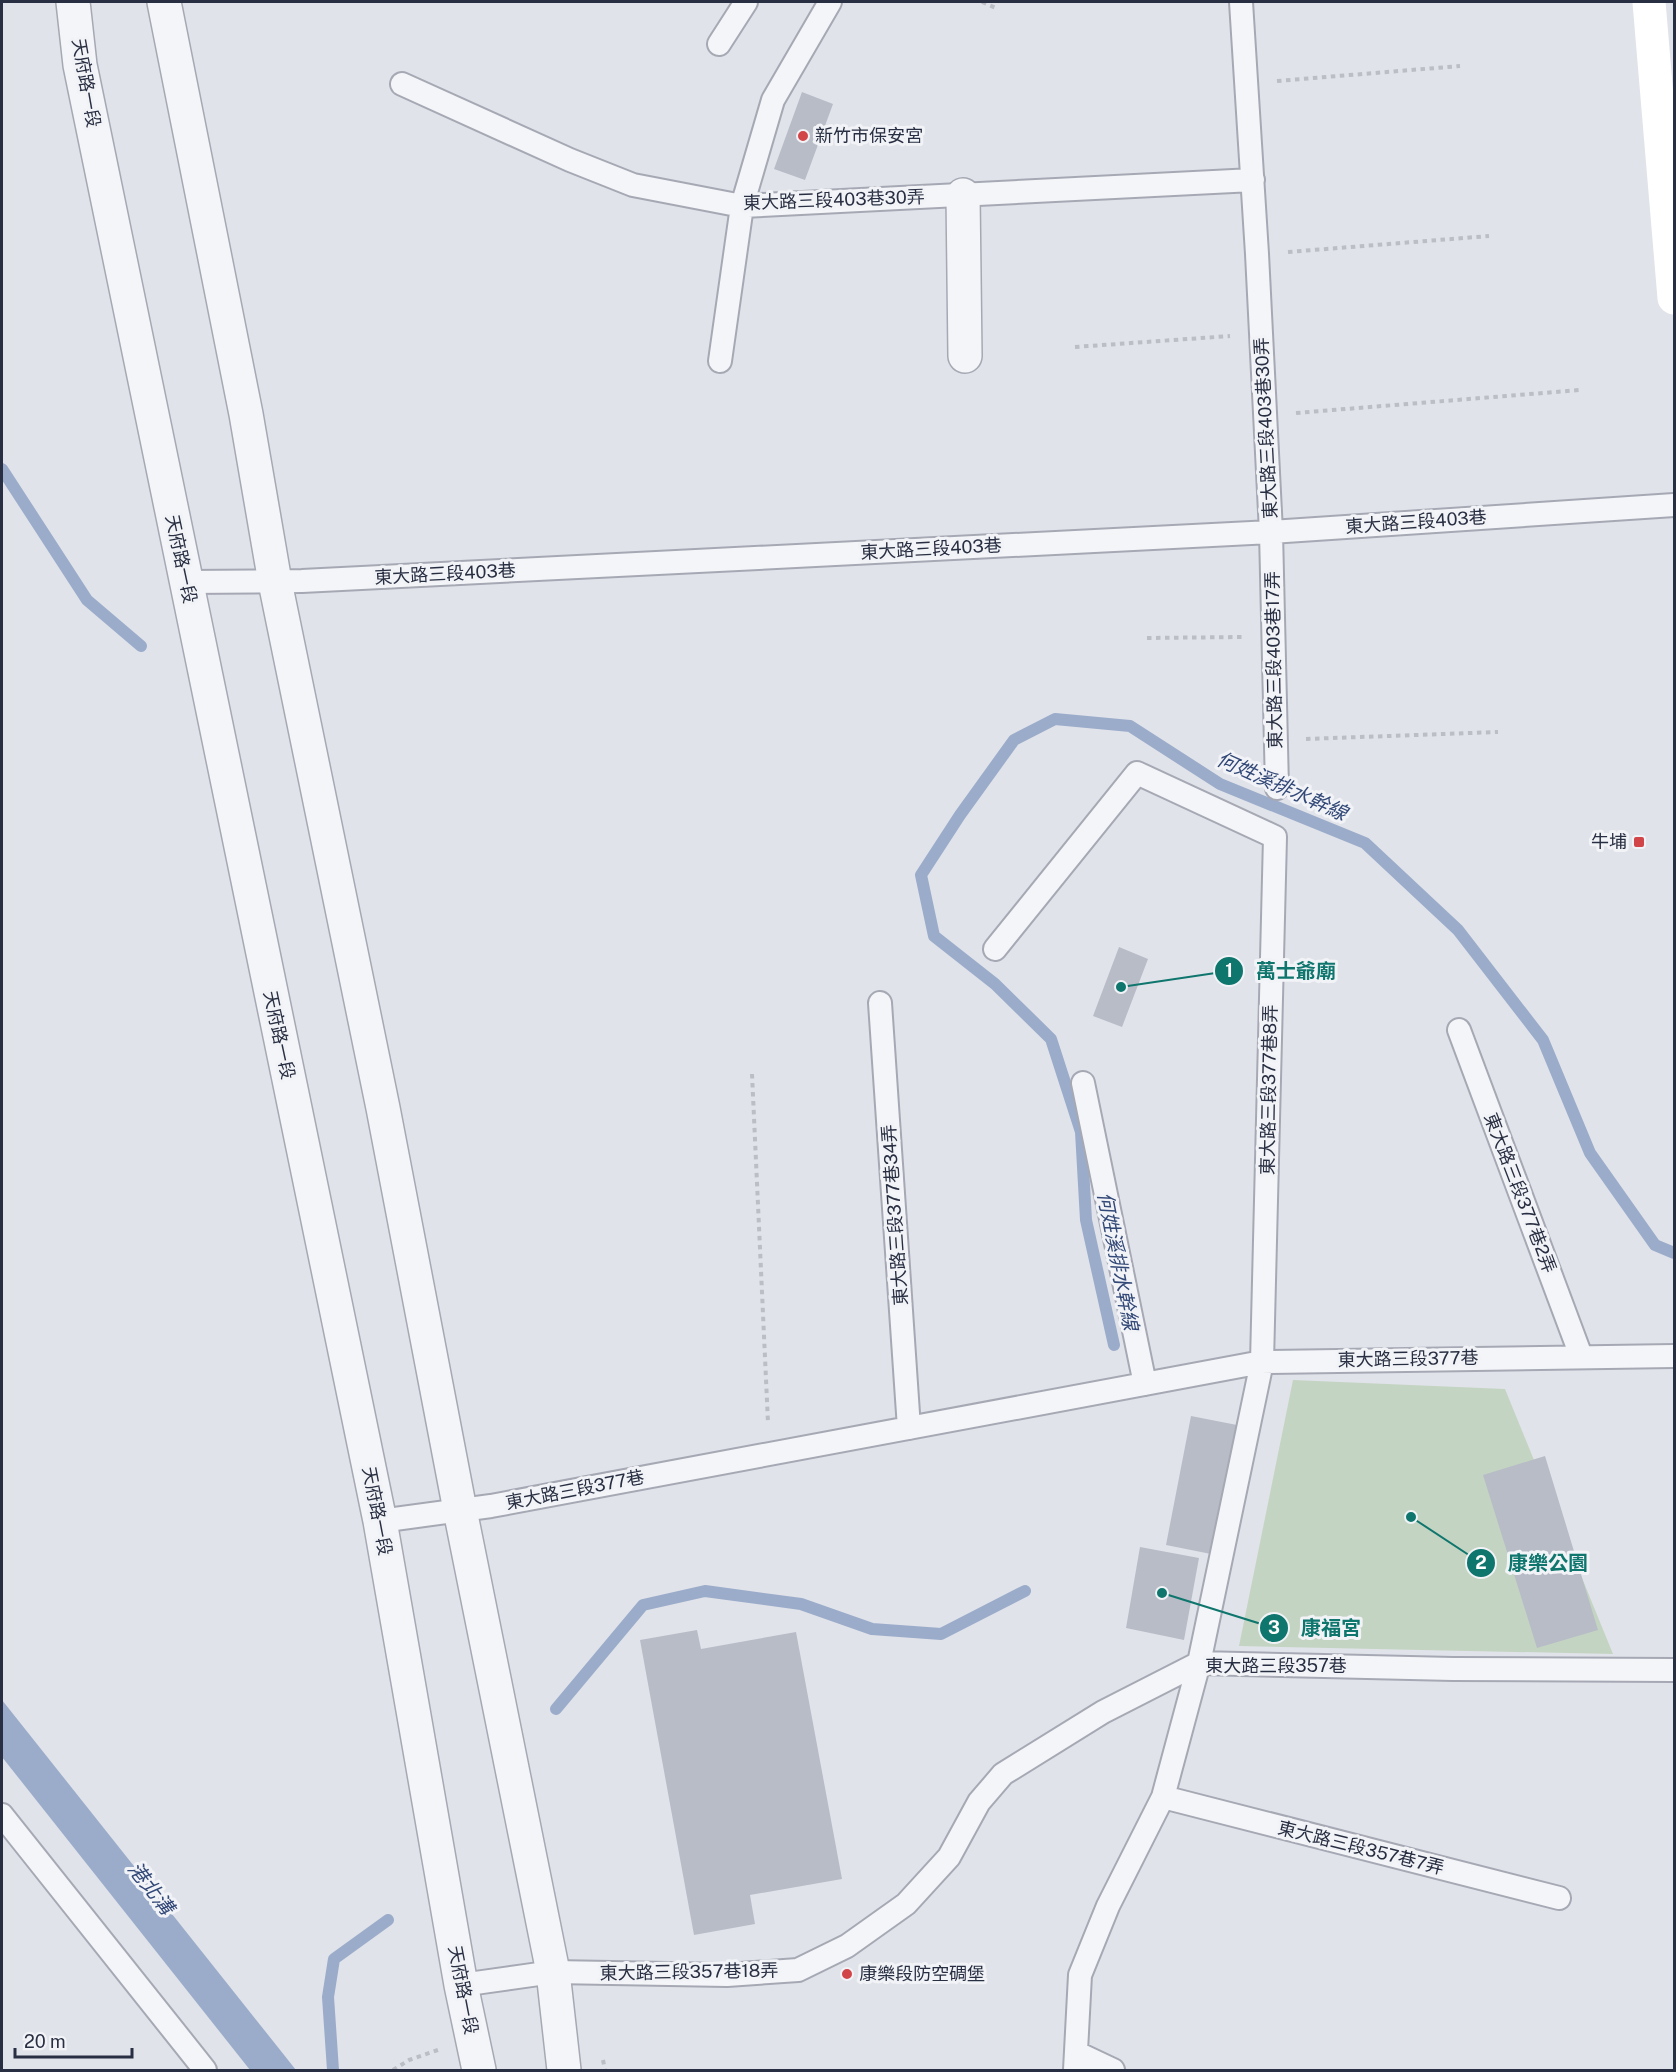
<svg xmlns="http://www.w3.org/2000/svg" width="1676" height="2072" font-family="'Public Sans','Noto Sans TC',sans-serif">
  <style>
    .green { fill: #c4d4c2 }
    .water { fill: #9bacca }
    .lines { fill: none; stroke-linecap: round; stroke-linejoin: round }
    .stream { stroke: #9bacca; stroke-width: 12 }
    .building { fill: #b8bcc7 }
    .service-casing { stroke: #a6a9b4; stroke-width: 26 }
    .minor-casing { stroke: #a6a9b4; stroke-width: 36 }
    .tertiary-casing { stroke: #a6a9b4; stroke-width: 36 }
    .path { stroke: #bbbec5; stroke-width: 4; stroke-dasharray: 4.5 4.5; stroke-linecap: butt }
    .service { stroke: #f4f5f8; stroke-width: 22 }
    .minor { stroke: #f4f5f8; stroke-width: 33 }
    .tertiary { stroke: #f4f5f8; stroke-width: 33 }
    .secondary { stroke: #fff; stroke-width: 33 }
    .poi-dot { fill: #d14448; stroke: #f1f3f7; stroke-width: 2 }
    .labels { text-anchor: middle; stroke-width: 6; stroke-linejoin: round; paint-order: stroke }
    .street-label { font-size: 18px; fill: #292f42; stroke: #f1f3f7 }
    .poi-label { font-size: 18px; fill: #292f42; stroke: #f1f3f7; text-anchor: start }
    .water-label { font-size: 20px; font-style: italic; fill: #324877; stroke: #f1f3f7 }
    .leader { fill: none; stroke: #0f766e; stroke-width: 2 }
    .callout-dot { fill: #0f766e; stroke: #f1f3f7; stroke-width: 2 }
    .mark-label { font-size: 18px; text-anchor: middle; font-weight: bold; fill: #fff }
    .callout-label { font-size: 20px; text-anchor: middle; font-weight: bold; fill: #0f766e; stroke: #f1f3f7; stroke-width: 6; stroke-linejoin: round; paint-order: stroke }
  </style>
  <rect width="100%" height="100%" fill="#e1e3ea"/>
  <path class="green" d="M1293 1380 1505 1389 1613 1654 1239 1646Z"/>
  <path class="water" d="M2 1700 296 2070H250L2 1757Z"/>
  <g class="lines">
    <path class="stream" d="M2 469 87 600 141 646
      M1114 1345 1086 1220 1081 1132 1051 1039 995 984 934 936 921 875 960 815 1014 740 1055 719 1130 726 1220 784 1365 843 1458 930 1543 1040 1590 1153 1655 1245 1674 1253
      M556 1709 643 1605 705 1591 801 1604 872 1629 941 1634 1025 1591
      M333 2070 328 1997 334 1959 388 1920"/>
  </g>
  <path class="building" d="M802 92 833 104 805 180 774 169Z
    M1119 947 1148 959 1122 1027 1093 1016Z
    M1191 1416 1237 1425 1211 1554 1166 1545Z
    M1545 1456 1598 1630 1537 1648 1483 1475Z
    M1140 1547 1199 1558 1184 1640 1126 1628Z
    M697 1630 701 1649 796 1632 842 1879 750 1895 755 1924 694 1935 640 1640Z"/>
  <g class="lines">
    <g class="service-casing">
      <path id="service" d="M1241 2 1257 254 1271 532 1277 788
        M719 44 746 2
        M402 84 570 160 633 185 742 206 1253 180
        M720 361 742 206 773 100 830 2
        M186 582 302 581 1271 532 1674 505
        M995 949 1137 773 1275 837 1262 1362 1199 1663 1163 1797 1108 1906 1080 1975 1075 2070
        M880 1003 909 1428
        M1459 1030 1581 1356
        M1083 1083 1145 1384
        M380 1521 491 1506 1262 1362 1674 1356
        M1163 1797 1559 1898
        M2 1815 205 2070
        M461 1985 553 1972 727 1975 798 1970 847 1946 906 1904 949 1857 979 1802 1003 1774 1103 1712 1199 1663 1453 1669 1674 1670
        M1077 2053 1113 2070"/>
    </g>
    <g class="minor-casing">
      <path id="minor" d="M963 195 965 356"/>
    </g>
    <g class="tertiary-casing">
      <path id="tertiary" d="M73 2 80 65 380 1521 461 1985 479 2070
        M164 2 246 414 275 582 383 1108 460 1510 553 1972 564 2070"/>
    </g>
    <path class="path" d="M982 2 996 8
      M1277 81 1460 66
      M1288 252 1489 236
      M1075 347 1230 336
      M1296 413 1580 390
      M1147 638 1242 637
      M1306 739 1498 732
      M752 1074 768 1423
      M603 2060 605 2070
      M393 2070 409 2060 438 2050"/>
    <use href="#service" class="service"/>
    <use href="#minor" class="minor"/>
    <use href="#tertiary" class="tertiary"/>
    <path class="secondary" d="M1649 2 1674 298"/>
  </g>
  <g class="poi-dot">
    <circle cx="803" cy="136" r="6"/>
    <rect x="1633" y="836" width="12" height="12" rx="3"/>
    <circle cx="847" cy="1974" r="6"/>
  </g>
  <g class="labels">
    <g class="street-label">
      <text transform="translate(86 83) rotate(80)" y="6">天府路一段</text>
      <text transform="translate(834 200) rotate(-2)" y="6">東大路三段403巷30弄</text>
      <text transform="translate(1266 428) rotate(-93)" y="6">東大路三段403巷30弄</text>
      <text transform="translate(1416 522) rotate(-4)" y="6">東大路三段403巷</text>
      <text transform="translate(931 549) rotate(-3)" y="6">東大路三段403巷</text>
      <text transform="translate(181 559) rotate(78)" y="6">天府路一段</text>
      <text transform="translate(445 574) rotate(-3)" y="6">東大路三段403巷</text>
      <text transform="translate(1274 660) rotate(-91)" y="6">東大路三段403巷17弄</text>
      <text transform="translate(279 1035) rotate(78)" y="6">天府路一段</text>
      <text transform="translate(1269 1090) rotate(-89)" y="6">東大路三段377巷8弄</text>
      <text transform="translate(1520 1193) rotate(69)" y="6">東大路三段377巷2弄</text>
      <text transform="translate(895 1215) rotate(-94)" y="6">東大路三段377巷34弄</text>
      <text transform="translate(1408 1359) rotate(-1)" y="6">東大路三段377巷</text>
      <text transform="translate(575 1490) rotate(-11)" y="6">東大路三段377巷</text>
      <text transform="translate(377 1511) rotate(79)" y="6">天府路一段</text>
      <text x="1276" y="1672">東大路三段357巷</text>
      <text transform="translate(1361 1848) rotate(14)" y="6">東大路三段357巷7弄</text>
      <text transform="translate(689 1972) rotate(-1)" y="6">東大路三段357巷18弄</text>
      <text transform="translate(463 1990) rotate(79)" y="6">天府路一段</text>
    </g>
    <g class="poi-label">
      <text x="815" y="142">新竹市保安宮</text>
      <text x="1627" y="848" text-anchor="end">牛埔</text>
      <text x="859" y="1980">康樂段防空碉堡</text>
    </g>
    <g class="water-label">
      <text transform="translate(1282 786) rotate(24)" y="7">何姓溪排水幹線</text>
      <text transform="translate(1118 1261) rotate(79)" y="7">何姓溪排水幹線</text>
      <text transform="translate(151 1888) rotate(52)" y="7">港北溝</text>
    </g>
  </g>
  <path class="leader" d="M1121 987L1229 971M1411 1517L1481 1563M1162 1593L1274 1628"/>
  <g class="callout-dot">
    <circle cx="1121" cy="987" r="6"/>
    <circle cx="1411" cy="1517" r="6"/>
    <circle cx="1162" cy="1593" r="6"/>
    <circle cx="1229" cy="971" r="15"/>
    <circle cx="1481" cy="1563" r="15"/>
    <circle cx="1274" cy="1628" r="15"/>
  </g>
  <g class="mark-label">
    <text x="1229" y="977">1</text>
    <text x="1481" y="1569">2</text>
    <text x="1274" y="1634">3</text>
  </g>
  <g class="callout-label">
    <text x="1296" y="978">萬士爺廟</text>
    <text x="1548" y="1570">康樂公園</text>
    <text x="1331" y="1635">康福宮</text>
  </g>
  <rect width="1676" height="2072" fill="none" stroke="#292f42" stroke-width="6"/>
  <path d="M15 2048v9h117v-9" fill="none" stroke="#292f42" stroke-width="3"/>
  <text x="24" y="2048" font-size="18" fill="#292f42" stroke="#f1f3f7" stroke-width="4.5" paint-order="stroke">20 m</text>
</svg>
